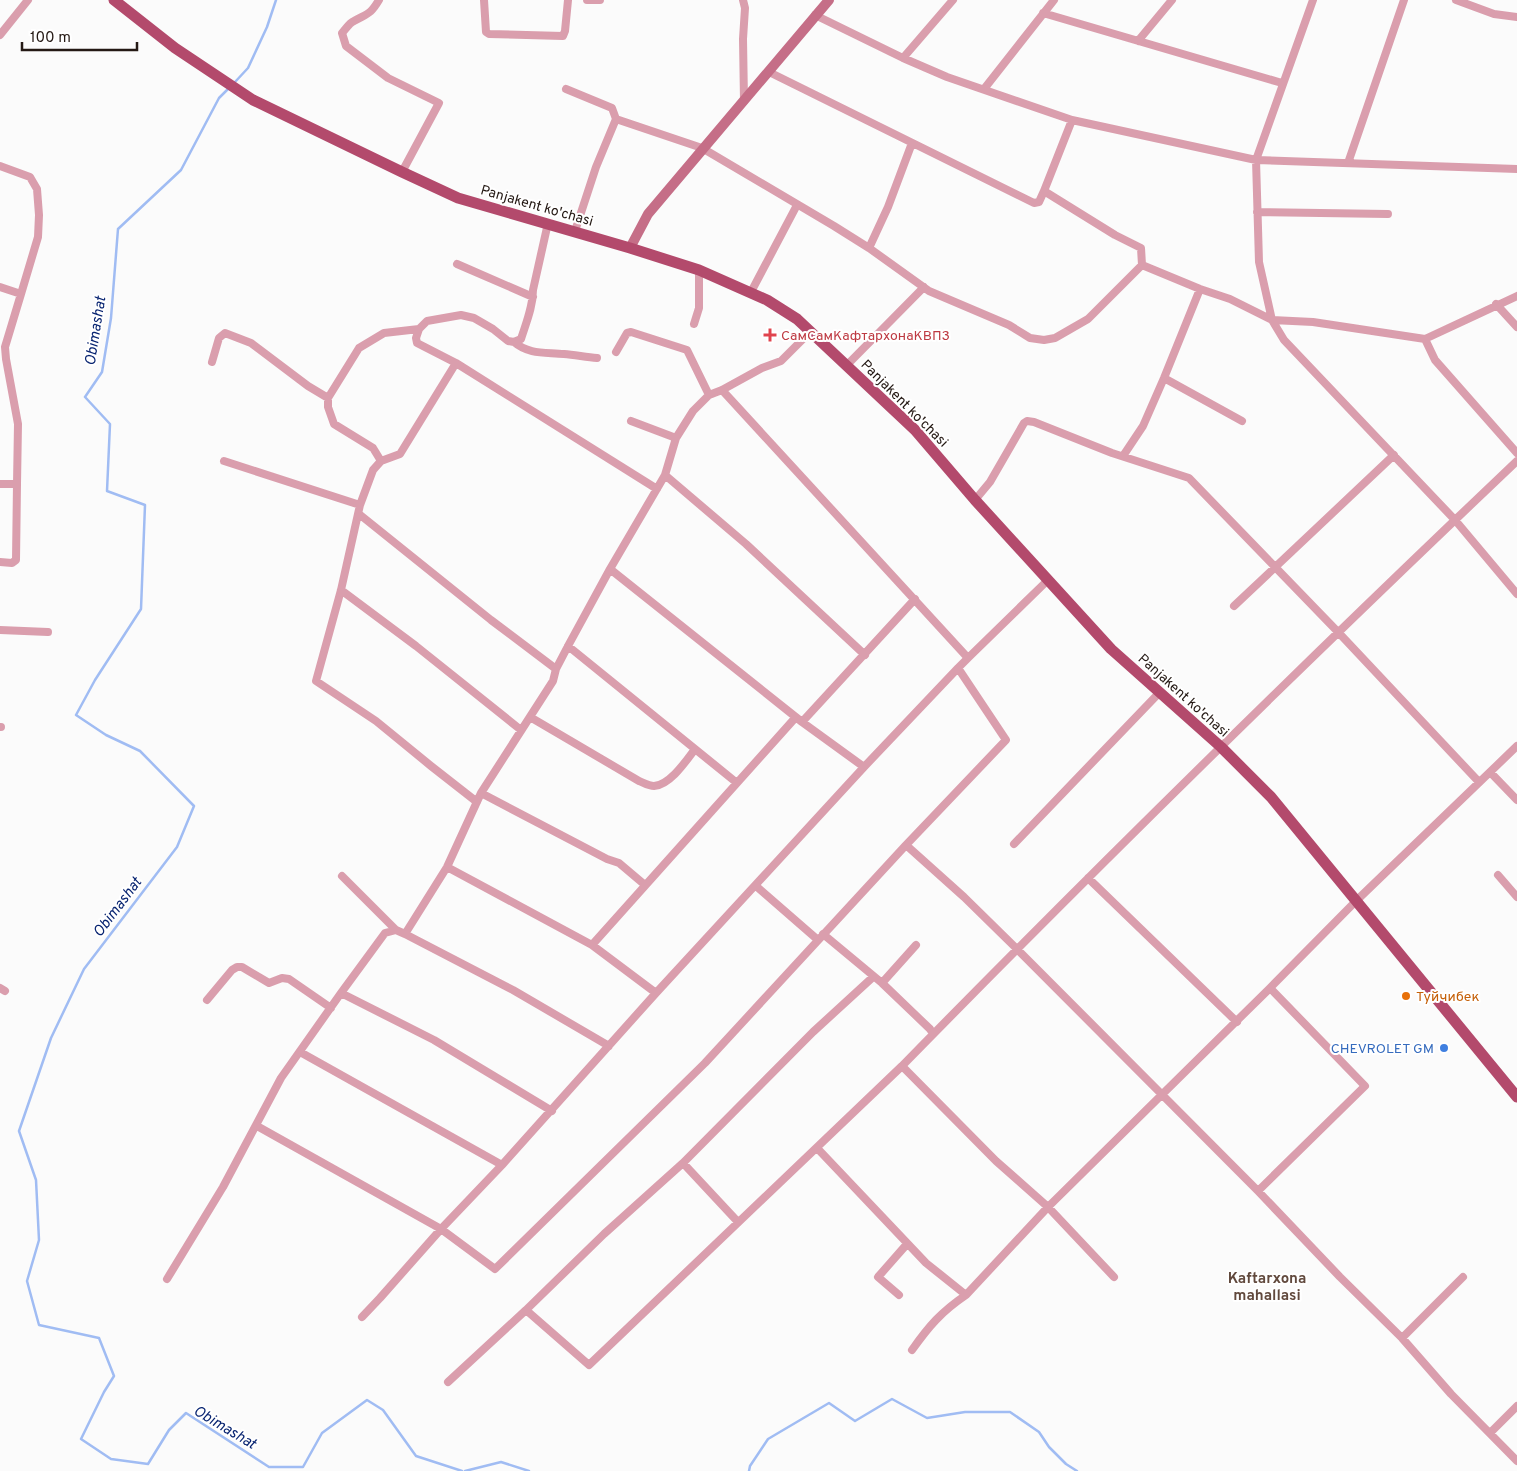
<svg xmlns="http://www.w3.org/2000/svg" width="1517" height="1471" font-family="Overpass,sans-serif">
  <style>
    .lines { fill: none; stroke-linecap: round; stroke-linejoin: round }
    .stream { stroke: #a0bcf3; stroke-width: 2.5 }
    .minor { stroke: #da9ead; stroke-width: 8 }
    .secondary { stroke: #c56e87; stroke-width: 10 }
    .primary { stroke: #b34a6c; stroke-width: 11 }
    .health-dot { fill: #e0444e; stroke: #fff; stroke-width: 2 }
    .food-dot { fill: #e8710a; stroke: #fff; stroke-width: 2 }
    .shop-dot { fill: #3f7fe0; stroke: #fff; stroke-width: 2 }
    .labels { text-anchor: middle; stroke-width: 4; stroke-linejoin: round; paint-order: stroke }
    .street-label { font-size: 14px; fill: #241914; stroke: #fff }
    .health-label { font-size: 14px; fill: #be3a42; stroke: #fff; text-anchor: start }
    .food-label { font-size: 14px; fill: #c56008; stroke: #fff; text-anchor: start }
    .shop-label { font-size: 14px; fill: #366cbe; stroke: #fff; text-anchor: end }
    .water-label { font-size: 15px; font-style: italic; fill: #082471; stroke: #fff }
    .neighbourhood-label { font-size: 15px; font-weight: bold; fill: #61493d; stroke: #fff }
  </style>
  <rect width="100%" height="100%" fill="#fbfbfb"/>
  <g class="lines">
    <path class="stream" d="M235 82 248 68 267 27 276 0
      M229 88 219 98 181 170 118 229 111 318 102 372 85 397 110 424 107 491 145 505 141 609 95 680 76 715 106 735 140 751 194 806 177 847 84 969 51 1038 19 1131 36 1180 39 1240 27 1281 39 1325 99 1338 114 1376 104 1392 81 1439 111 1459 148 1464 169 1430 186 1413 269 1467H303L322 1433 367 1400 383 1410 416 1456 462 1471
      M465 1471 501 1462 529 1471
      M749 1471 750 1466 768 1439 829 1403 855 1421 892 1399 927 1418 965 1412H1010L1039 1432 1049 1447 1066 1464 1077 1471"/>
    <path class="minor" d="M379 0C370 15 368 13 354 21 349 23 346 29 342 33L346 46 388 78 439 103 402 172
      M484 0 486 32 489 34 563 36 565 31 568 0
      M587 0H600
      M743 0 745 8 743 39 744 101
      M1313 0 1256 160 1259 262 1272 320 1284 340 1455 520 1517 461
      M1456 0 1494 14 1517 17
      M1043 13 1282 83
      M815 15 903 58 947 77 1072 120 1256 160 1517 169
      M0 35 28 0
      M1138 41 1172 0
      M903 58 953 0
      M769 72 1034 203 1039 202 1044 191 1115 235 1141 248 1142 265
      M566 89 612 108 616 119
      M984 89 1054 0
      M1348 163 1404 0
      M0 166 30 177 37 189 39 215 38 237 21 294
      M1044 191 1072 120
      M1257 212 1388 214
      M575 231 596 167 616 119 702 148 834 226 869 248 929 291 1009 325 1030 338 1044 340 1055 338 1088 319 1142 265 1200 289 1230 299 1272 320 1313 322 1425 339 1517 296
      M869 248 888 207 912 143
      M457 264 533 297
      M0 287 21 294 5 347 6 359 18 424 17 484H0
      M751 292 797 205
      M1496 304 1517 327
      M694 324 699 308V270
      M1425 339 1435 360 1517 453
      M514 342C529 355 546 352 564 354 575 355 586 357 597 358
      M616 352 627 333 631 332 687 350 709 395
      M212 362 219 338 225 333 251 343 308 386 328 398
      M456 363 417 343 416 338 419 329 427 321 461 315 474 318 493 329 508 341 514 342 521 339C526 323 533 307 533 290L548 223
      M846 366 924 287
      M1164 378 1242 421
      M722 390 968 658 958 668 1006 740 906 845 964 897 1017 949 1258 1191 1340 1277 1402 1338 1451 1394 1517 1461
      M631 421 676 438
      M1123 456 1143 426 1164 378 1200 289
      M224 461 360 505
      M381 461 373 448 334 424 328 407V398L359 348 384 333 419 329
      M665 475 746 544 865 655
      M975 500 990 482 1024 423 1027 421 1034 422 1112 453 1189 478 1338 632 1479 782
      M359 514 491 620 556 669
      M0 562 12 563 16 560 17 484
      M610 569 802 722 864 767
      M341 590 416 646 521 730
      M1234 606 1394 455
      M0 630 48 632
      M568 646 737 783
      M968 658 1048 580
      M530 717 639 781C644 783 649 786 654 786 670 785 686 761 695 749
      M0 727H1
      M1490 772 1517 800
      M481 793 607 859 619 863 645 885
      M477 802 431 766 376 721 316 681 341 590 360 505 373 470 381 461 400 454 456 363 657 489
      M1014 844 1159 693
      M447 867 592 945 656 993
      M1498 875 1517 897
      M342 876 396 930
      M1088 878 1237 1022
      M756 886 818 940
      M405 934 447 867 481 793 553 681 556 669 568 646 610 569 665 475 676 438 693 411 709 395 722 390 762 368 781 361 811 331
      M823 934 882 983 930 1029 933 1034
      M592 945 796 717 802 722 915 599
      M873 977 813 1032 683 1163 604 1234 526 1310 589 1365 902 1066
      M882 983 916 945
      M0 988 5 991
      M341 993 434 1040 552 1111
      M207 1000 232 970 237 967H242L269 983 282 978 289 979 331 1008
      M300 1052 502 1165 656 993 864 767 958 668
      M257 1126 441 1229 495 1269 705 1063 906 845
      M817 1148 926 1263 966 1295 1048 1207 1270 988 1356 901 1517 746
      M683 1163 738 1222
      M1258 1191 1365 1086 1270 988
      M1114 1277 1048 1207 996 1161 902 1066C1083 881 1268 699 1455 520L1517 594
      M167 1279 223 1187 281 1078 341 993 385 933 396 930 405 934 513 990 609 1046
      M899 1295 878 1277 907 1244
      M362 1317 380 1298 441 1229 502 1165
      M1402 1338 1463 1277
      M912 1350C929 1326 941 1312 966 1295
      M448 1382 526 1310
      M1490 1433 1517 1406"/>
    <path class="secondary" d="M630 248 648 214 829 0"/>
    <path class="primary" d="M114 0 175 48 253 100 402 172 458 198 630 248 699 270 767 300 797 319 915 430 975 500 1111 649 1221 747 1271 797 1517 1097"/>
  </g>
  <path class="health-dot" d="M767.5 327.5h5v5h5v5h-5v5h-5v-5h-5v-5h5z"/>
  <circle class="food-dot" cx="1406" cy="996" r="5"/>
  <circle class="shop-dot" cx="1444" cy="1048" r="5"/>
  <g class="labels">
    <g class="street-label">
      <text transform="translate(537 205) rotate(16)" y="5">Panjakent ko'chasi</text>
      <text transform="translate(905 403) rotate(45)" y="5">Panjakent ko'chasi</text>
      <text transform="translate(1184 695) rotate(42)" y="5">Panjakent ko'chasi</text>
    </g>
    <g class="health-label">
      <text x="781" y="340">СамСамКафтархонаКВП3</text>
    </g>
    <g class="food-label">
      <text x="1416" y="1001">Туйчибек</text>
    </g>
    <g class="shop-label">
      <text x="1434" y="1053">CHEVROLET GM</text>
    </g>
    <g class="water-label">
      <text transform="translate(95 331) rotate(-81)" y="5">Obimashat</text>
      <text transform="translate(117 907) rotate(-53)" y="5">Obimashat</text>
      <text transform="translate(225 1427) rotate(31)" y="5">Obimashat</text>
    </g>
    <g class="neighbourhood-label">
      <text x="1267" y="1283">Kaftarxona<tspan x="1267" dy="17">mahallasi</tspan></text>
    </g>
  </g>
  <path d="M22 42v8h115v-8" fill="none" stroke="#241914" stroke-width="2.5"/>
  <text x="30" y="42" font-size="15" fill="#241914" stroke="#ffffff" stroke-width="4" paint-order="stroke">100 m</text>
</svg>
